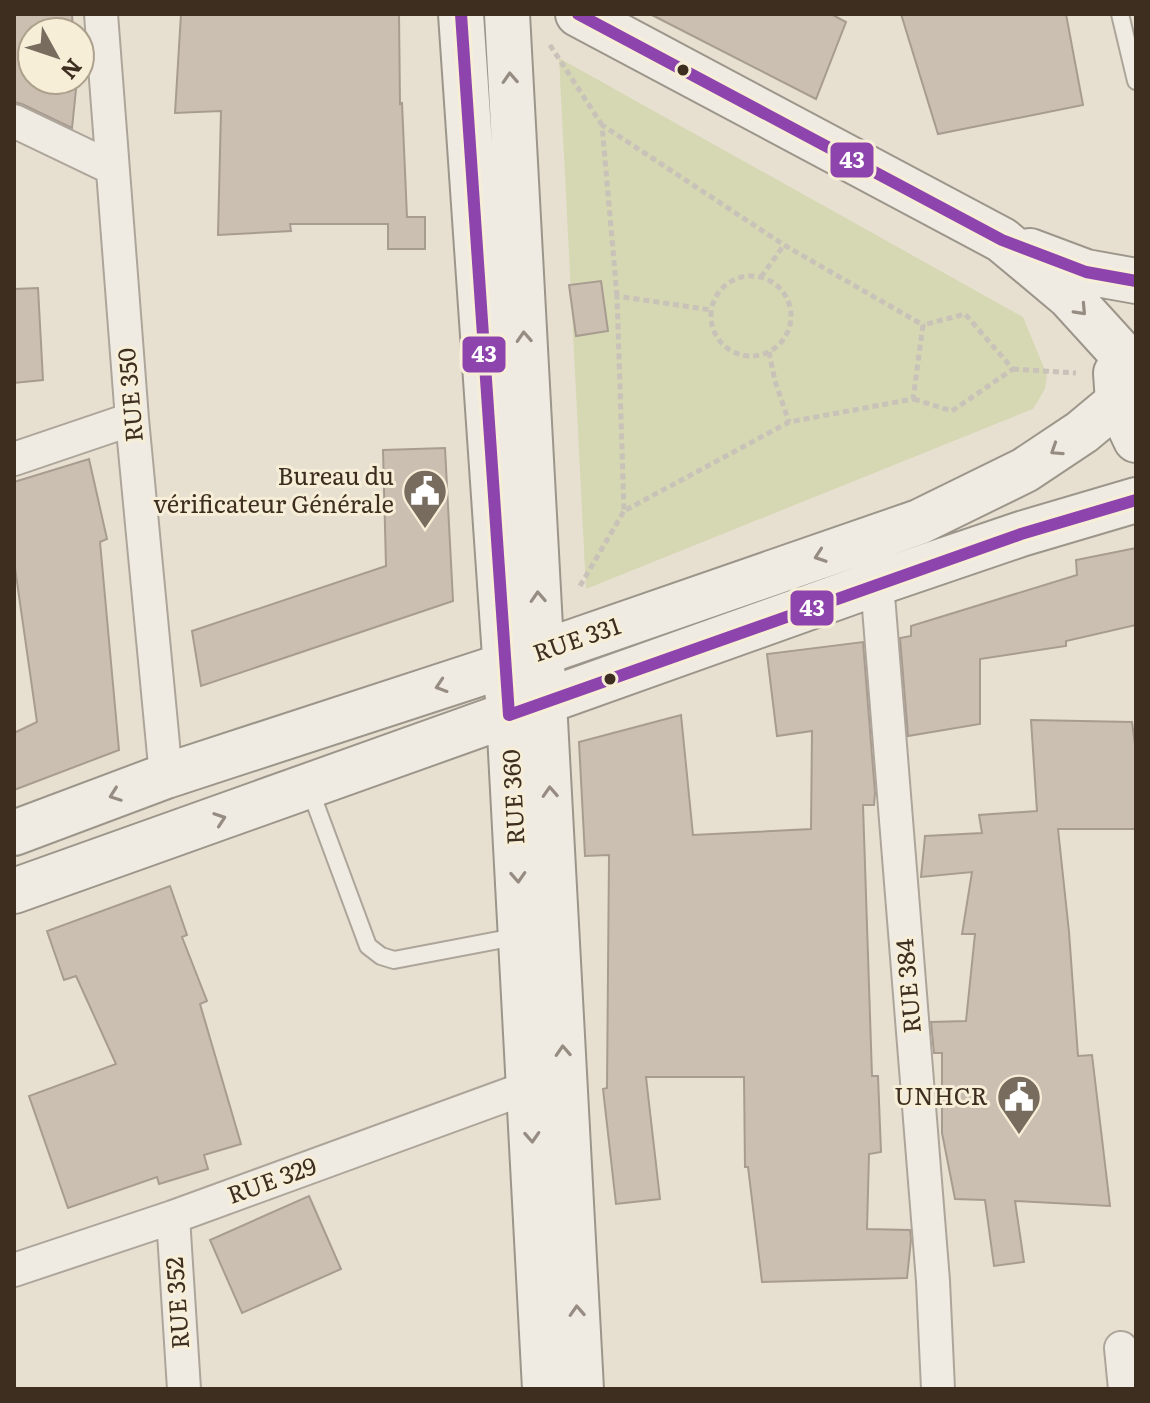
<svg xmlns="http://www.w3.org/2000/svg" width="1150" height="1403" font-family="Literata,serif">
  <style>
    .green { fill: #d6d7b3 }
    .building { fill: #cbbfb2; stroke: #a89c90; stroke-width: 2 }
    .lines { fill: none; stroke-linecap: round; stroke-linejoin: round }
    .lane-casing { stroke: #ada599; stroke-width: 20 }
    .street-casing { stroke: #ada599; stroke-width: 36 }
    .secondary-casing { stroke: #9c958a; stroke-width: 48 }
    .path { stroke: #c8c2b9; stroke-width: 5; stroke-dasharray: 6 4; stroke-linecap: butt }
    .lane { stroke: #efebe3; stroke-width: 16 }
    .street { stroke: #efebe3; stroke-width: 32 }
    .secondary { stroke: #efebe3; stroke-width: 44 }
    .bus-1-casing { stroke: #f7eed8; stroke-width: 18 }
    .bus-1 { stroke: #8e44ad; stroke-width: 12 }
    .oneway { stroke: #968c82 }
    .bus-dot { fill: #3d2e20; stroke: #f7eed8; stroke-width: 3 }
    .labels { text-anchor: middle; stroke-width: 6; stroke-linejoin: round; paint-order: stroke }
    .street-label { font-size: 24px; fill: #3d2e20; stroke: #f7eed8 }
    .poi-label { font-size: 24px; fill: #3d2e20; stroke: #f7eed8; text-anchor: end }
    .line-badge { stroke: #f7eed8; stroke-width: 3 }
    .badge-label { font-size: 22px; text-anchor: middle; font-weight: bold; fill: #fff }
  </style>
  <rect width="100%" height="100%" fill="#e7e0d1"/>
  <path class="green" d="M559 58 1023 317 1047 375 1045 389 1033 409 586 589Z"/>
  <path class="building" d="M14 14H72L73 32H32V80H77L72 128 22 104 14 102Z
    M181 14H399L400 104 402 103 407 217H425V249H388V224H290L291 231 218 235 221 111 175 113Z
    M650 14H831L846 22 816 99Z
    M901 14H1066L1083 105 938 134Z
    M601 281 608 331 576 336 569 285Z
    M38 288 43 380 14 383V289Z
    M445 448 453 601 201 686 192 631 386 566 383 450Z
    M89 459 107 539 100 542 119 750 14 790V733L37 722 14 561V482Z
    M1136 548V625L1066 641V646L980 659V724L908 736 900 638 911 636V626L1077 575 1076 560Z
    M863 642 875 793 874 805H863L872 1076H878L881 1152 869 1154 867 1229 910 1230 911 1240 907 1278 762 1282 748 1167H745L744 1077H646L660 1199 616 1204 603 1089 607 1088 609 855 585 856 579 742 681 715 693 835 811 829 812 731 777 736 767 654Z
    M1031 720 1132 722 1136 751V829H1058L1069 932 1078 1056 1092 1055 1110 1206 1015 1201 1024 1262 994 1266 985 1200 955 1199 942 1133V1053H934L931 1022 966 1021 975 934H962L972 872 921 877 925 836 982 833 979 815 1037 811Z
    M170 886 187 935 182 937 207 1001 200 1004 241 1144 204 1155 208 1169 159 1184 157 1177 68 1208 29 1096 116 1064 76 976 64 980 47 931Z
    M309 1196 341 1269 242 1313 210 1240Z"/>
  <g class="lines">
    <g class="lane-casing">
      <path id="lane" d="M1120 14 1136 81
        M309 787 368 946 381 956 394 960 520 936"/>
    </g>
    <g class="street-casing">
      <path id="street" d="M101 14 132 419 166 776
        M14 121 112 168
        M14 459 132 419
        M877 583 933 1281 938 1389
        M173 1217 184 1389
        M14 1270 173 1217 529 1087
        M1121 1348 1125 1389"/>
    </g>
    <g class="secondary-casing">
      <path id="secondary" d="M461 14 509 715 545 1389
        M507 14 581 1389
        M578 14 1002 240 1069 296 1120 352
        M1030 251 1086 272 1136 281
        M1116 373 1118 402 1136 440
        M14 833 166 776 506 665 919 522 1025 470 1082 432 1118 402
        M14 891 877 583 1021 534 1136 500"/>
    </g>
    <path class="path" d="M550 45 602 125
      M711 316a40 40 0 1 1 80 0a40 40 0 1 1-80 0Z
      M761 277 784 245
      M617 296 602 125 784 245 923 325 913 399 789 422 624 511 617 296 711 310
      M769 352 775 381 789 422
      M1013 369 1076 373
      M914 399 952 411 1013 369 965 314 923 325
      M580 586 624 511"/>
    <use href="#lane" class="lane"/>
    <use href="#street" class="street"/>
    <use href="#secondary" class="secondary"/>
    <g class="bus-1-casing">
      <path id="bus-1" d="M461 14 509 715 1021 534 1136 500
        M578 14 1002 240 1086 272 1136 281"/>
    </g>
    <use href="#bus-1" class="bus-1"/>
  </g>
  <defs><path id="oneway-chevron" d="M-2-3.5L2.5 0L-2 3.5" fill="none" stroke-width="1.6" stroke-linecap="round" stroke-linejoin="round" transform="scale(2)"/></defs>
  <g class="oneway">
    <use href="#oneway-chevron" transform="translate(510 78) rotate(-93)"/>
    <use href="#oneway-chevron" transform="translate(1081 310) rotate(47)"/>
    <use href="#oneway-chevron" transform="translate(524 337) rotate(-93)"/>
    <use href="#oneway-chevron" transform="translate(1056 450) rotate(147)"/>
    <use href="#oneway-chevron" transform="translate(820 556) rotate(161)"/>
    <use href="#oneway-chevron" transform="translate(538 597) rotate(-93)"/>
    <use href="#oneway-chevron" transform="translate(441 686) rotate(162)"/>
    <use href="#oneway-chevron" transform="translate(550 792) rotate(-93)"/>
    <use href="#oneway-chevron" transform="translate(115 795) rotate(160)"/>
    <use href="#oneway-chevron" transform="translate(220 819) rotate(-19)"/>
    <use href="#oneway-chevron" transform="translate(518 877) rotate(87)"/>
    <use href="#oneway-chevron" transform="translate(563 1051) rotate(-93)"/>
    <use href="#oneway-chevron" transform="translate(532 1137) rotate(87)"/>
    <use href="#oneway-chevron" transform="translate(577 1311) rotate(-93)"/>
  </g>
  <defs>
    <g id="civic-pin" transform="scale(2.3)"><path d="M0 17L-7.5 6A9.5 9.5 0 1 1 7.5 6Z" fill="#786c5e" stroke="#f7eed8"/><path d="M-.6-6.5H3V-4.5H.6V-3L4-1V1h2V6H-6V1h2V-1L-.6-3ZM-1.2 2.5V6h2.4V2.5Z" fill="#fff"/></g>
  </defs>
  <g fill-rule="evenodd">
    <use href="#civic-pin" x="425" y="491"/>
    <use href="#civic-pin" x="1019" y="1097"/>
  </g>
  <g class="bus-dot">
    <circle cx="683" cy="70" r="7"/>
    <circle cx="610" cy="679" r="7"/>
  </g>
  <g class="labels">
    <g class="street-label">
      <text transform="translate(131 395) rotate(-95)" y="8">RUE 350</text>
      <text transform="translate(577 640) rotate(-19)" y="8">RUE 331</text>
      <text transform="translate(514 797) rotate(-93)" y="8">RUE 360</text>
      <text transform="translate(909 986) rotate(-95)" y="8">RUE 384</text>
      <text transform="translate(272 1181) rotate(-20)" y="8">RUE 329</text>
      <text transform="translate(178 1303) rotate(-94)" y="8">RUE 352</text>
    </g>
    <g class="poi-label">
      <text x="394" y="485">Bureau du<tspan x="394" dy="28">vérificateur Générale</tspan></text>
      <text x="988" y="1105">UNHCR</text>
    </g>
  </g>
  <g class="line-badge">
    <rect x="829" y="141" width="46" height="38" rx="8" fill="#8e44ad"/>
    <rect x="461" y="335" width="46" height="39" rx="8" fill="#8e44ad"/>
    <rect x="789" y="589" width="46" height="38" rx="8" fill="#8e44ad"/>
  </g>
  <g class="badge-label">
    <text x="852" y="168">43</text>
    <text x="484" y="362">43</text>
    <text x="812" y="616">43</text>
  </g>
  <rect width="1150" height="1403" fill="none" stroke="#3d2e20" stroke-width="32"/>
  <g transform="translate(56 56) rotate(130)"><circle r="38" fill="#f7eed8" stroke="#ada18e" stroke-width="2"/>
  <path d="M0-6L14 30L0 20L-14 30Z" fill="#786c5e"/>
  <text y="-12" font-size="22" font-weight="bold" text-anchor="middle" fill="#3d2e20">N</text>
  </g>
</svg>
